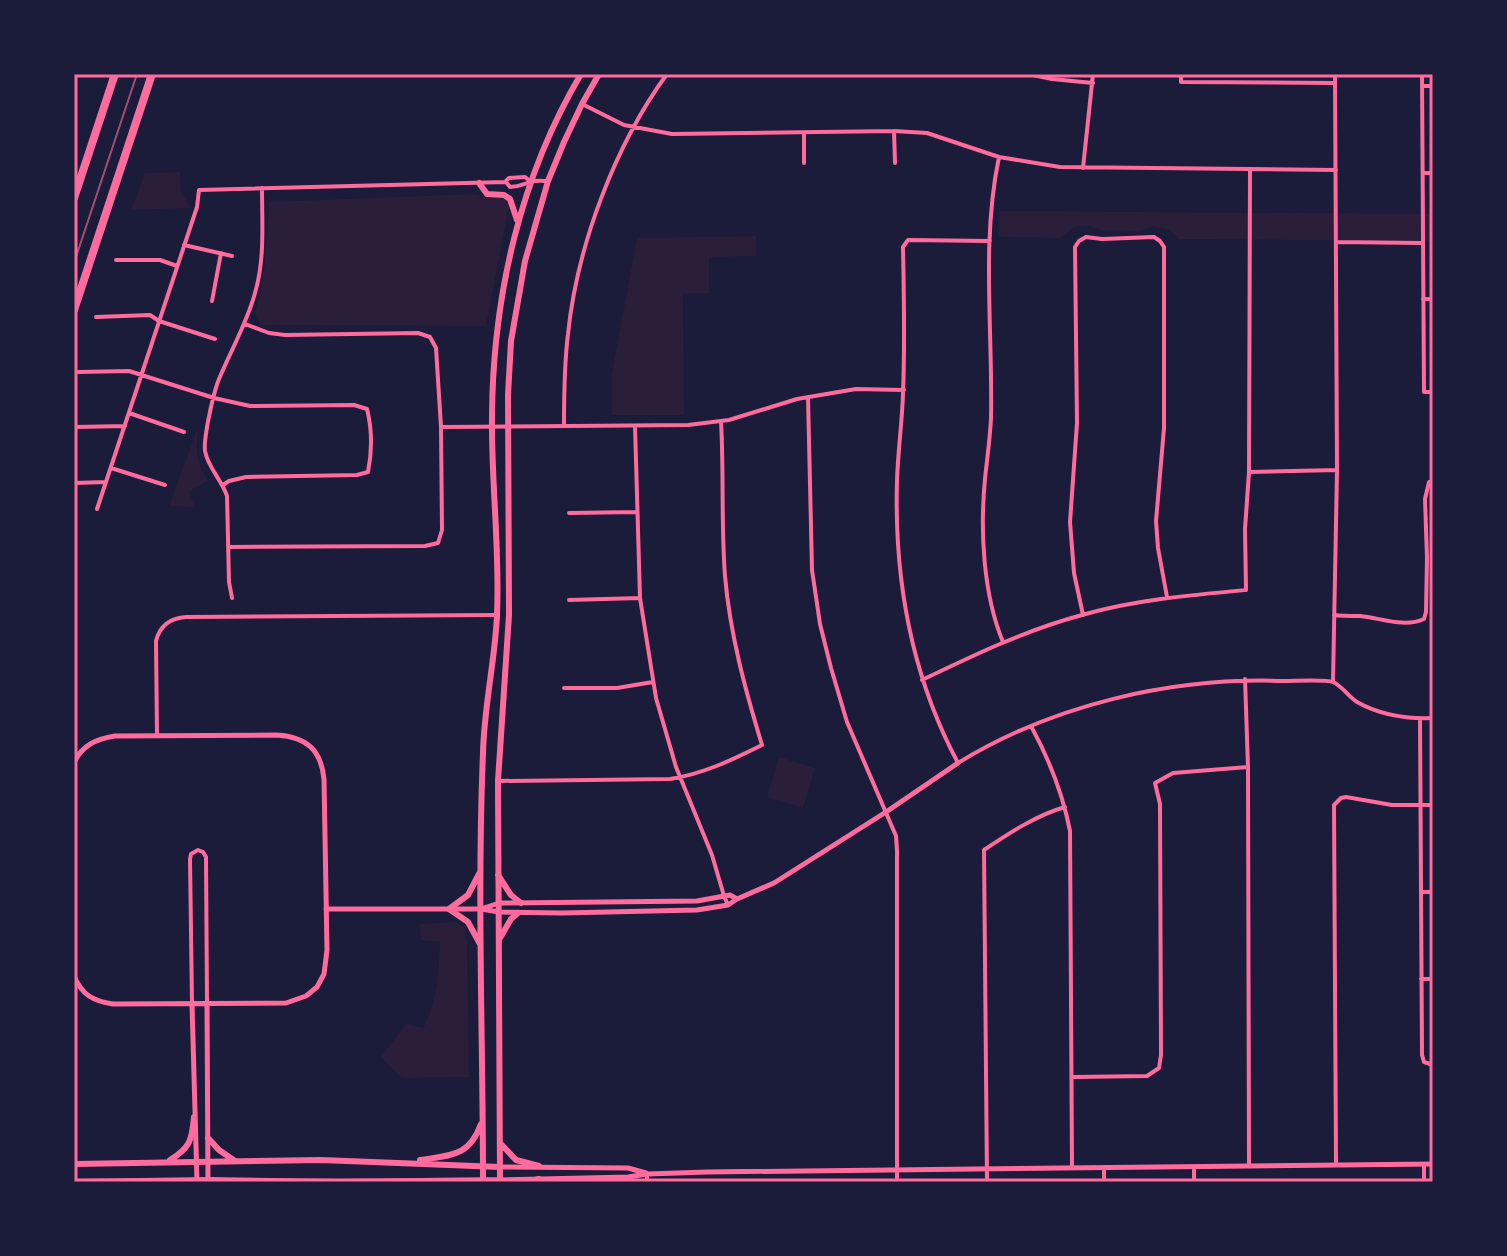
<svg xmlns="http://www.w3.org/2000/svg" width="1507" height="1256" font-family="Commissioner,sans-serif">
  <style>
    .green { fill: #2a1e3b }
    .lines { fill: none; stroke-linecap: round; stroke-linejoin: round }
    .minor { stroke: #ff6b9d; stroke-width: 4 }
    .tertiary { stroke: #ff6b9d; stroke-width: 5 }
    .secondary { stroke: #ff6b9d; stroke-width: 6 }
    .motorway { stroke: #ff6b9d; stroke-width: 8 }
    .tram { stroke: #a44b75; stroke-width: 2 }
    .neatline { fill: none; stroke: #ff6b9d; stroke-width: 3 }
  </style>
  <rect width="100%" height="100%" fill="#1b1b3a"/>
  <path class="green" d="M180 172 181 192 191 208 131 210 145 173Z
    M473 194 510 200 486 326 261 325 255 314C266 277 267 240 269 202Z
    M999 211 1433 214V241L1179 239 1169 230 1154 226 1139 231 1102 230 1090 226H1082L1074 227 1061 238 999 237Z
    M756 236V256L709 257V293L683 294 684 415H612V373L637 238Z
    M196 432H198C196 455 196 462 208 481L189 491 195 507 169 506Z
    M779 757 815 768 803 808 767 797Z
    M454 922 464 926 467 942 469 1077 402 1078 381 1057 406 1024 423 1028C437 1003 439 971 440 942L421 940 420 924Z"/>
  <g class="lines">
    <path class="minor" d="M1028 74 1052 79 1093 83
      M1181 74V82L1335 83
      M1422 74 1424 392H1433
      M1423 86H1433
      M582 104 624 125 672 134 894 131 927 133 999 157 1060 167 1336 170
      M894 131 895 163
      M999 157C981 242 993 332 991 418 990 439 987 459 985 479 980 530 983 594 1003 642
      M804 163V133
      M1083 168 1093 74
      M1423 173H1433
      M506 182 510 187C520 187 523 184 531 182 536 180 543 181 548 181
      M990 241 908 240 903 247C904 296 905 345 903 394 902 423 898 451 897 480 894 579 911 675 958 763 1054 704 1173 677 1284 681 1295 681 1325 679 1333 682 1342 686 1349 697 1357 702 1380 715 1407 719 1433 718
      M1337 242 1422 243
      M184 245 232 256
      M116 260H160L177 266
      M1423 299H1433
      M212 301 221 253
      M96 317 150 315 159 321 215 339
      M78 372 129 371 214 398 250 406 354 405 367 409C372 429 372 452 368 472L357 475 246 477 229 481 223 485
      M808 397 812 570 820 624 831 668 847 722 896 836 897 851V1182
      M129 413 184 432
      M564 426C564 396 564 365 568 334 577 246 615 145 667 74
      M635 426 640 598 656 698 676 767 712 855 724 896 728 905
      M74 427 125 426
      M441 427 688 425 729 420 797 399 856 389 904 390
      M111 468 165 485
      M1249 472 1337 470
      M74 483 106 482
      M97 509 197 207 199 190 505 182 509 178 525 177 531 182
      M569 513 637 512
      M228 547 425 546 438 543 442 530 441 427 436 348 430 337 418 333 285 335 269 333 245 324
      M232 598 229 582 227 496C222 480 208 468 205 451 204 444 206 434 207 427 210 411 213 394 219 379 231 350 247 323 255 293 265 259 262 223 262 188
      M569 600 640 598
      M1083 615 1074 573 1070 522 1077 423 1075 247 1079 241 1086 237 1102 239 1154 237 1160 241 1164 247V428L1156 521 1158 548 1167 597
      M1334 615C1342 616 1351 616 1360 616 1381 618 1404 628 1424 619L1426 612 1427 558 1425 499 1429 482H1433
      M1245 679 1248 767 1249 1166
      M922 680C974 655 1026 630 1082 615 1135 600 1191 595 1246 590L1245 529 1249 472 1250 170
      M1333 682 1337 470 1335 74
      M564 688H617L653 682
      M1420 719 1422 1055 1424 1062 1433 1065
      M1031 726C1049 759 1063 795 1070 831L1072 1168
      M157 736 156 641C160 625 170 618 186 617L497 615
      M498 781 670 779C703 774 732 760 762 745 745 689 730 634 725 576 721 524 724 473 721 421
      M1421 892H1433
      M1421 979H1433
      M192 1004 190 859 191 854 198 850 203 852 206 857 207 1004
      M1073 1077 1147 1076 1159 1068 1161 1055 1160 804 1155 783 1173 773 1248 767
      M1336 1165 1334 805 1341 798 1346 797 1392 805H1433
      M1424 1165V1182
      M1194 1167V1182
      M1104 1168V1182
      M647 1174V1182
      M987 1182 984 850C1009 833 1037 815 1065 807"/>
    <path class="tertiary" d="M74 762C83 745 96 739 115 736L277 735C307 737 321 750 324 779L327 950 324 974 317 987 306 996 286 1003 113 1004C93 1001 82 995 74 976
      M484 908 499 903 697 901 730 895 737 899
      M326 909H481L499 912 562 913 697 910 728 905 737 899 774 883 886 812 958 763
      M192 1004 197 1182
      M207 1004 208 1182
      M500 1167 628 1168 646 1173
      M500 1180 628 1177 647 1174 707 1172 1433 1164"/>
    <path class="secondary" d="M479 183 487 194 504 195 510 199 517 220
      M479 874 468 895 449 909 468 922 480 944
      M498 875 511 895 521 903
      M500 938 511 919 518 913
      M208 1138 219 1150 235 1161
      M500 1143 516 1160 539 1166
      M170 1160C190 1148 192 1140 194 1117
      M420 1160C451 1155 469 1157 481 1124
      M74 1164 321 1160 500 1167
      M75 1182 208 1180 338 1182
      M339 1182 500 1180
      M483 1182C483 1039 477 896 483 753 484 706 495 661 497 615 500 548 491 482 492 415 493 297 520 177 581 74
      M500 1182 498 781 509 615 508 395 511 341 525 261 548 181 564 142 582 104 599 74
      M528 1182 539 1179"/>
    <path class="motorway" d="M74 198 115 74
      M74 310 152 74"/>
    <path class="tram" d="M74 263 137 74"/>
  </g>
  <rect width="1507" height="1256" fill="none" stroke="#1b1b3a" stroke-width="152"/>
  <rect x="76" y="76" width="1355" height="1104" class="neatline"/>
</svg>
